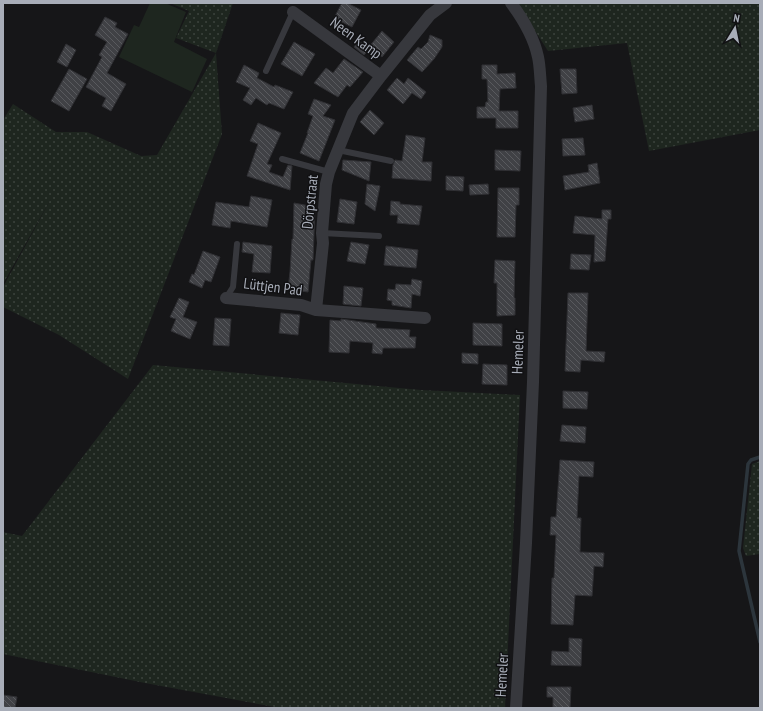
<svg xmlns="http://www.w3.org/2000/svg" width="763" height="711" font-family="'PT Sans Narrow',sans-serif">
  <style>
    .grass { fill: url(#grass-dots) }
    .garden { fill: #1e261f }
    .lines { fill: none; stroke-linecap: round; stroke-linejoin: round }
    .stream { stroke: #2c353c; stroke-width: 3.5 }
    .building { fill: url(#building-back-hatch); stroke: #303034 }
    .service { stroke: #37383d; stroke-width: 6 }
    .minor { stroke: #37383d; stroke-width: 12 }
    .labels { text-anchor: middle; stroke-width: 3; stroke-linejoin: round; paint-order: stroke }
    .street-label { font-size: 15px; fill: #a8adb8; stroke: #111113 }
  </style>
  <defs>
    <pattern id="grass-dots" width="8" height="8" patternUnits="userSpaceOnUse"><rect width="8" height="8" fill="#1e261f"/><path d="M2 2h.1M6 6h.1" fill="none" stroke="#3c433d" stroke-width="1.8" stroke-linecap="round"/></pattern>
    <pattern id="building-back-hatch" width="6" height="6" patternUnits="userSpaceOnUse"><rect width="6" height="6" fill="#404145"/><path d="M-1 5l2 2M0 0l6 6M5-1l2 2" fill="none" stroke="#595a5e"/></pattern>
  </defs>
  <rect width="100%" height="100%" fill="#161618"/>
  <path class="grass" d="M170 3H233L216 53 222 134 128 379 59 335 3 307V287L53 195 3 284V120L13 104 56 132H87L141 156 157 155 216 53 176 38 189 11Z
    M517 3H760V130L649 151 627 43 548 51Z
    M153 365 421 390 520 395 505 708H280L145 683 3 654V532L22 536Z
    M760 461V554L746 556 743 548 752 464Z"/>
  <path class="garden" d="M150 3H165L186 12 174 42 207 59 192 92 119 57 134 25 139 27Z"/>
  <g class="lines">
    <path class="stream" d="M760 457 751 460 748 464 739 551 760 642"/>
  </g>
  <path class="building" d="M342 3H347L361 10 352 27 334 18Z
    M105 17 117 23 115 27 128 34 107 73 126 84 111 111 102 106 106 98 86 87 102 57 99 55 107 42 95 35Z
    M382 31 394 42 382 57 369 47Z
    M430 35 442 40V47L434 59 422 72 407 60 418 47 421 49 428 42Z
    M359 41 369 49 364 55 354 47Z
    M294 42 315 54 302 76 281 64Z
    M66 44 76 50 67 67 57 62Z
    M344 59 363 72 350 87 347 85 338 97 314 83 326 68 333 73Z
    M244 65 259 73 257 78 274 87 275 85 293 92 284 109 269 103 267 105 256 98 251 105 243 100 250 88 236 82Z
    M482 65H497V74L515 73 516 88 500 89 499 111H518V128H496V118H477V107H485L486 102H488L487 79H482Z
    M69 69 87 79 69 111 51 101Z
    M560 69H576L577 93 562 94Z
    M397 78 404 84 408 78 426 92 421 99 412 93 403 104 387 90Z
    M314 99 331 105 323 116 335 120 319 161 300 153 308 133H307L313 116 308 114Z
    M592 105 594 119 575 122 573 108Z
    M370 110 384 123 374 135 360 122Z
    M258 123 281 133 267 164 272 165 269 172 283 177 288 165 292 166 290 190 247 176 258 144 250 141Z
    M406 135 425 138 422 162H432L431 181 392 178 393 165 395 160 402 161Z
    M583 138 585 155 563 156 562 139Z
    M495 150 521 151 520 171 495 170Z
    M343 160 371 162 369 181 342 170Z
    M597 163 600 183 565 190 563 176 589 172 588 165Z
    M446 176 464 177 463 191 446 190Z
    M367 184 380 186 375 211 365 204Z
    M488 184 489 194 470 195 469 185Z
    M498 188H519V205H516L515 237H497Z
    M251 196 272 200 267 227 231 221 230 228 212 225 216 202 249 207Z
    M340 199 357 202 354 224 337 222Z
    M391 201 400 202V204L422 206 419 225 397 223 398 215H390Z
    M294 203 315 207 313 260H311L308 292 288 289 290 272 292 239H293Z
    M602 210H611V219H608L605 261 594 262 595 235 573 233 575 216 602 219Z
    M243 242 272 246 270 273 252 272 254 254 242 252Z
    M351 242 369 245 365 264 347 261Z
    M386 246 418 250 416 268 384 265Z
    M203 251 220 257 211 282 205 280 202 288 189 282 192 274 194 275Z
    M571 254 591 255 589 270 570 269Z
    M495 260 515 261 514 298H515V315L497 316V283H494Z
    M412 279 422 281 420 296 412 294 411 308 392 305V301L387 300 388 289 395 290 396 284 411 285Z
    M344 286 363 288 361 306 343 304Z
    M568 293H588L586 351 605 352 604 362 581 360 580 372 565 371Z
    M179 298 189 302 183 317 197 322 190 339 171 331 176 319 170 317Z
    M281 313 300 315 298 335 279 333Z
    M215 318 231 319 229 346 213 345Z
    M341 319 376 324V328L410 330 409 337H416L415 348H383L382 354 372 353 373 343 350 341 349 353 329 352 330 320 341 321Z
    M473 323 502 324V346L473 345Z
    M462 353 478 354V364L462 363Z
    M483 364 507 365V385L482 384Z
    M563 391 588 392 587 409 563 408Z
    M562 425 586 427 585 443 560 441Z
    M560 460 594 462 593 477 579 476 577 518H581L580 552 604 553 603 567 594 566 592 596 575 595 573 625 551 624 552 578H554L556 535H550L551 517H556Z
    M569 638 582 639 581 666 551 665 552 651 569 652Z
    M547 687H571L570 708 553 707V697H547Z
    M3 695 17 697 15 708H3Z"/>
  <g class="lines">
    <path class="service" d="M266 71 293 12
      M338 150 391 161
      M282 159 329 172
      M322 233 379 236
      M226 298 233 287 237 244"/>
    <path class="minor" d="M511 3C523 19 534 38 538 57 540 66 540 76 541 86L533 382 526 543 516 708
      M293 12 381 76
      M226 298 301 305 316 310 425 318
      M316 310 323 243 322 233 326 184 329 172 353 113 381 76 430 15 446 3"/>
  </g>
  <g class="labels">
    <g class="street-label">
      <text transform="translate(356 38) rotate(36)" y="5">Neen Kamp</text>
      <text transform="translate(310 202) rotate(-84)" y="5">Dörpstraat</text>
      <text transform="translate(273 287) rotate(7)" y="5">Lüttjen Pad</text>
      <text transform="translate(518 352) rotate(-88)" y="5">Hemeler</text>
      <text transform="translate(502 675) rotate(-87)" y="5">Hemeler</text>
    </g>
  </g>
  <rect width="763" height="711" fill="none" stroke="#a8adb8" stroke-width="8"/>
  <g transform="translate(735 28) rotate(10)" stroke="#111113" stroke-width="3" paint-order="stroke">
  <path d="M0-3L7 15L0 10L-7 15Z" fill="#a8adb8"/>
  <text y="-6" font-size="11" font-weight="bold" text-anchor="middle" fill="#a8adb8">N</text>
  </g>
</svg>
